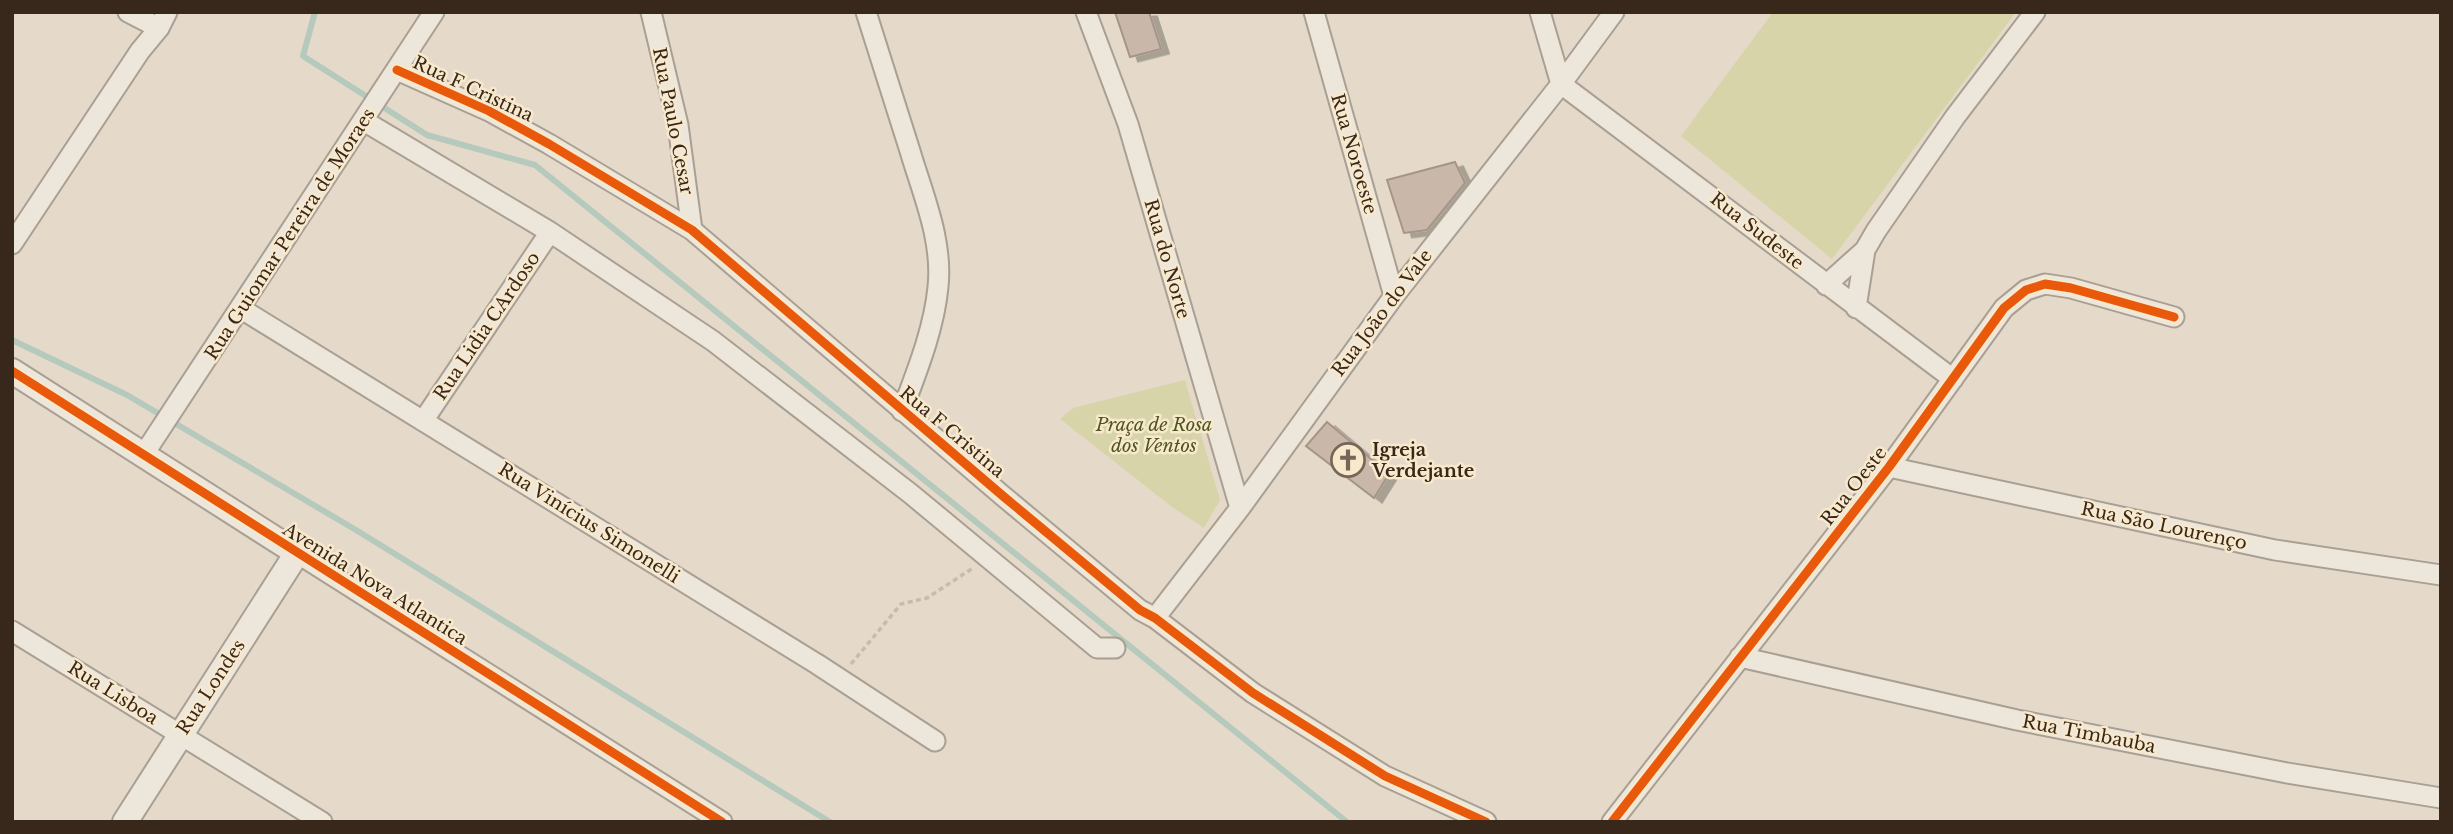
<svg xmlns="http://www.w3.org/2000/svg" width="2453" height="834" font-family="'Libre Baskerville',serif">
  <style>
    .green { fill: #d8d4aa }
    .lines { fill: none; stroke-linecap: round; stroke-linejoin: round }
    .stream { stroke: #b5c9bc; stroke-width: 6 }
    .building { fill: #c9b8aa; stroke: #a59588; stroke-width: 2; filter: url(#shadow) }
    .minor-casing { stroke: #a99f93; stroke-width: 23 }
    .tertiary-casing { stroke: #a99f93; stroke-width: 28 }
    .path { stroke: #c4bcb2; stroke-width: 3.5; stroke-dasharray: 5 3.5; stroke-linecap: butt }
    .minor { stroke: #ede6db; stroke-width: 19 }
    .tertiary { stroke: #ede6db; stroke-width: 24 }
    .cycleway-casing { stroke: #f8e9cd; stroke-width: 13 }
    .cycleway { stroke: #e8590c; stroke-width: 9 }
    .labels { text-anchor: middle; stroke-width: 5; stroke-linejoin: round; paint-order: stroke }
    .street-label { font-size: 18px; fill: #38271b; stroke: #f8e9cd }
    .park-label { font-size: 18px; font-style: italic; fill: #4c561f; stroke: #f8e9cd }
    .poi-label { font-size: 18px; font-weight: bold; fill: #38271b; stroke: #f8e9cd; text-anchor: start }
  </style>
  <defs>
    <filter id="shadow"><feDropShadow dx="8" dy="4.5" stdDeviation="0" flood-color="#0004"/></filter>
  </defs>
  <rect width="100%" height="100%" fill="#e5dac9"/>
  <path class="green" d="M1773 12H2016L1832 259 1681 136Z
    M1185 380 1220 500 1204 528 1172 507 1060 419 1073 408Z"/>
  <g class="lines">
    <path class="stream" d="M315 12 303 56 427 135 535 165 1347 822
      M12 340 127 395 356 530 830 822"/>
  </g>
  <path class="building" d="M1115 12H1149L1161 49 1130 57Z
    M1455 162 1465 183 1427 230 1404 233 1387 180Z
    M1327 422 1389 474 1374 498 1306 446Z"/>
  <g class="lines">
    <g class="minor-casing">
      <path id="minor" d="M128 12 159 28
        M651 12 678 125 692 230
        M866 12C881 58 895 105 910 151 923 195 943 240 938 287 934 329 917 371 902 411
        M1086 12 1128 124 1240 508
        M1314 12 1394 296
        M1540 12 1561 84 1953 379
        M397 70 489 111 549 144 692 230 1003 496 1140 610 1155 618 1253 693 1385 776 1486 822
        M364 121 550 232 713 341 911 494 1097 648H1115
        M12 244 140 51 159 28 167 12
        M1826 285 1865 250
        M240 308 817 664 935 741
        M1856 308 1865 250 1876 231 1955 117 2035 12
        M423 421 550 232
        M144 454 434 12
        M1889 467 2275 550 2441 575
        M297 553 722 822
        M1155 618 1240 508 1394 296 1561 84 1614 12
        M12 631 322 822
        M1740 657 2017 720 2287 773 2441 798
        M1612 822 1889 467 2004 308 2026 290 2045 284 2071 288 2174 317"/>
    </g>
    <g class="tertiary-casing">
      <path id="tertiary" d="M12 371 297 553 125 822"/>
    </g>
    <path class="path" d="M851 664 901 604 927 598 973 568"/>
    <use href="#minor" class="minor"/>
    <use href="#tertiary" class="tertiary"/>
    <g class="cycleway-casing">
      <path id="cycleway" d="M397 70 489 111 549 144 692 230 1003 496 1140 610 1155 618 1253 693 1385 776 1486 822
        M12 371 722 822
        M1612 822 1889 467 2004 308 2026 290 2045 284 2071 288 2174 317"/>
    </g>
    <use href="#cycleway" class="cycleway"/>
  </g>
  <defs>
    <g id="church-ring" transform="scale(1.75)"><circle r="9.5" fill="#f8e9cd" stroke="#756658" stroke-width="1.5"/><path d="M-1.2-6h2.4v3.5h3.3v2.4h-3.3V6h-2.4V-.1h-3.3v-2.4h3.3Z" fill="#756658"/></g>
  </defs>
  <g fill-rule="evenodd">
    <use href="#church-ring" x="1348" y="460"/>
  </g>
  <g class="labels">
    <g class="street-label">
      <text transform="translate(473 89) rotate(25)" y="6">Rua F Cristina</text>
      <text transform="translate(673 121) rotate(79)" y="6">Rua Paulo Cesar</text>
      <text transform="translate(1354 154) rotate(74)" y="6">Rua Noroeste</text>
      <text transform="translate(1757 231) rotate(38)" y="6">Rua Sudeste</text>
      <text transform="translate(290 234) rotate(-57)" y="6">Rua Guiomar Pereira de Moraes</text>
      <text transform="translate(1167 259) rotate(74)" y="6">Rua do Norte</text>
      <text transform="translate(1382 313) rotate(-53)" y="6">Rua João do Vale</text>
      <text transform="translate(487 326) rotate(-56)" y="6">Rua Lidia CArdoso</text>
      <text transform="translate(952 432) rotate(40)" y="6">Rua F Cristina</text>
      <text transform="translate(1854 486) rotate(-52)" y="6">Rua Oeste</text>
      <text transform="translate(589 523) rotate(32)" y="6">Rua Vinícius Simonelli</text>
      <text transform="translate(2164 526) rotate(12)" y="6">Rua São Lourenço</text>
      <text transform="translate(375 584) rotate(32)" y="6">Avenida Nova Atlantica</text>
      <text transform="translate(211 687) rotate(-57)" y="6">Rua Londes</text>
      <text transform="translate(113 693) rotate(32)" y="6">Rua Lisboa</text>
      <text transform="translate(2089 734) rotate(11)" y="6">Rua Timbauba</text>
    </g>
    <g class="park-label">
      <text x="1154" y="431">Praça de Rosa<tspan x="1154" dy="21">dos Ventos</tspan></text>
    </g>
    <g class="poi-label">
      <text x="1372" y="456">Igreja<tspan x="1372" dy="21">Verdejante</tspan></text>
    </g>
  </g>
  <rect width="2453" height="834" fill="none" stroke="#38271b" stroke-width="28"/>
</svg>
